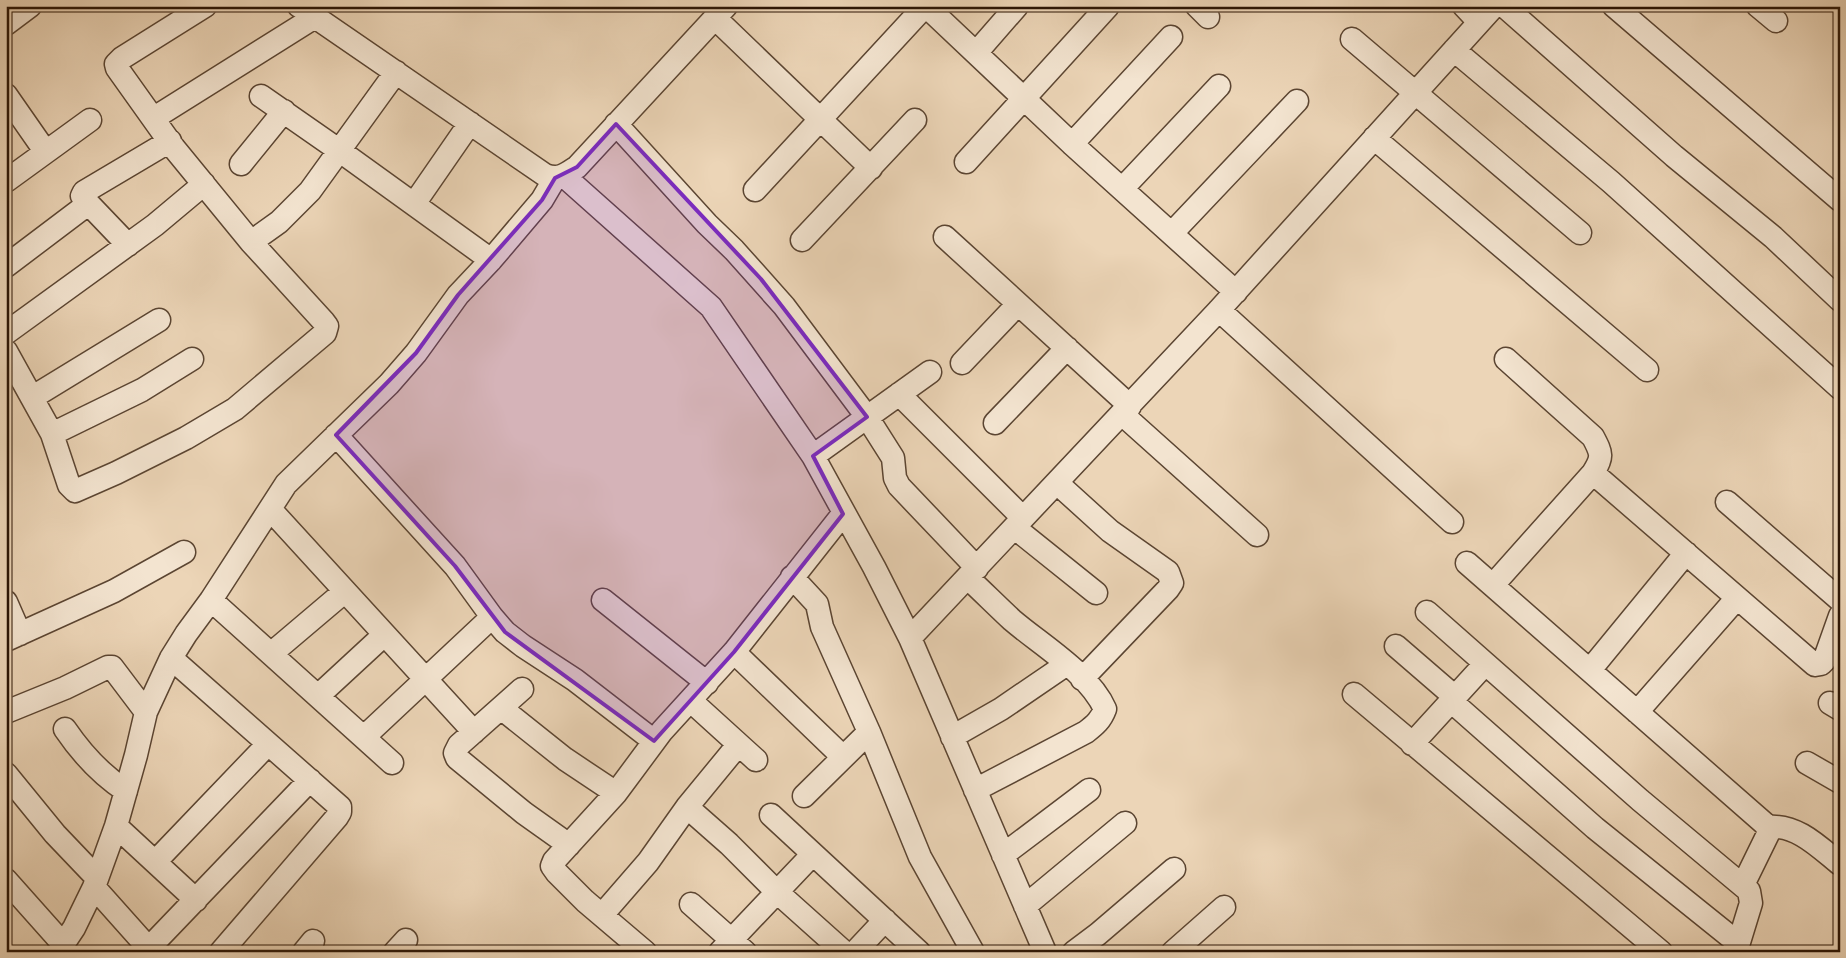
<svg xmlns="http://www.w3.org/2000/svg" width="1846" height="958" font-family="Cardo,serif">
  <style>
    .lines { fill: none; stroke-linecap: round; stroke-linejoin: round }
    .minor-casing { stroke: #5b4532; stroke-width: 25 }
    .minor { stroke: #f3e4d0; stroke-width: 22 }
    .marked { fill: #7b2cbf; fill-opacity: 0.2; stroke: #7b2cbf; stroke-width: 4; stroke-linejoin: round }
  </style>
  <rect width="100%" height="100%" fill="#ecd5b7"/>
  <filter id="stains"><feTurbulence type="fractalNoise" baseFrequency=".004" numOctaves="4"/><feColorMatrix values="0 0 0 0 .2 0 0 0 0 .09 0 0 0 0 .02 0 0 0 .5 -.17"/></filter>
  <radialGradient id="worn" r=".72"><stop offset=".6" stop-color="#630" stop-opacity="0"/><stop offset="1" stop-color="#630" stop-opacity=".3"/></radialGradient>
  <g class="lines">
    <g class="minor-casing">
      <path id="minor" d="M299 6 545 175C559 180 565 175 577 167L726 6
        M926 6 1072 144 1236 292
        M1197 6 1208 17
        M1464 6 1479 22
        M1504 6 1674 156 1773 237 1840 300
        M1614 6 1840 200
        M1758 6 1776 21
        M715 18 871 168
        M6 24 30 6
        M1352 39 1580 233
        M1454 50 1611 182 1840 388
        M976 53 1017 6
        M6 95 45 151
        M261 96 340 151 491 260
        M154 118 315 17
        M616 124 707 224 734 250 784 306 867 417 893 458 895 478 899 486 977 568
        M1374 138 1647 370
        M1072 144 1171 37
        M966 162 1108 6
        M241 164 284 111
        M564 176 711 307 813 456 874 567 910 638 1045 952
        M6 181 90 120
        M1122 189 1219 86
        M755 190 925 6
        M414 204 470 123
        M1172 233 1297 101
        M945 237 1130 406
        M802 240 915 120
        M251 242 279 222 310 191 396 72
        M128 245 84 199 82 196 84 192 170 141
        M6 266 88 204
        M1219 310 1452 522
        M6 333 155 225 204 184
        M6 351 52 434 69 485 75 491 116 473 186 438 235 409 325 333 327 326 324 322 251 242 174 148 117 68 116 64 122 58 205 6
        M962 363 1018 304
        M899 394 1023 518
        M33 397 159 320
        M1122 414 1257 535
        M995 423 1067 348
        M52 434 142 390 192 359
        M336 435 455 566 492 617 505 632 523 646 575 680 654 741
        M813 456 930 372
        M1593 473 1815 665 1821 664 1824 661 1840 616
        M1057 483 1110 531 1168 572 1172 583 1168 589 1082 679
        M1727 502 1840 600
        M270 509 474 732
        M1015 528 1096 593
        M1467 563 1765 824 1769 831 1768 834 1743 885
        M792 577 817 604 822 627 869 732 920 857 973 952
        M968 578C983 592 997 606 1012 620 1041 645 1089 673 1105 709 1101 720 1095 725 1086 732L975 790
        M1493 585 1593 473C1603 457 1602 454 1593 437L1506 359
        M211 600 392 763
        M603 600 707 683
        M6 602 20 634
        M1427 612 1640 800 1749 891 1751 903 1736 952
        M910 638 1219 310 1494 6
        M6 640 114 591 184 552
        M1396 646 1455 697
        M734 652 843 757
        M272 653 344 592
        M171 658 340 807V812L337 817 221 952
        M1590 670 1686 553
        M522 689 459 745 455 753 457 758 524 813 569 845
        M1354 694 1661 952
        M318 696 384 635
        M691 701 756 760
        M1451 701 1595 828 1738 943
        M1830 703 1840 709
        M501 708 565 759 616 793
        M6 712 65 688 108 667H112L146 712
        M1637 712 1737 598
        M65 729C82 754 100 774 126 791
        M364 737 492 617
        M952 737 1001 709 1067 664
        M1412 744 1485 664
        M1807 763 1840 782
        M6 774 55 834 97 878
        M804 796 869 732
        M687 807 729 844 777 892 844 952
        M771 815 919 952
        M116 826 196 900
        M1768 827C1797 824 1819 847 1840 864
        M1003 855 1089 790
        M156 861 268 744
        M6 880 63 944
        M94 887 152 952
        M691 904 745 952
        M1025 906 1125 823
        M602 915 648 862 687 807 738 745
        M149 948 310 780
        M58 952 74 928 94 887 116 826 136 755 146 712 171 658 186 634 211 600 286 484 389 384 416 353 458 295 491 260 542 200 555 178
        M304 952 313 941
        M395 952 406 940
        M645 952 585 901 557 873 552 866 554 861 616 793 662 731 734 652 843 514
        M720 952 813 854
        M855 952 885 920
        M1074 952 1098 934 1174 869
        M1173 952 1224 907"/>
    </g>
    <use href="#minor" class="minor"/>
  </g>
  <path class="marked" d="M616 124 761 279 867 417 813 456 843 514 734 652 654 741 505 632 455 566 336 435 416 353 458 295 542 200 555 178 577 167Z"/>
  <rect width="1846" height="958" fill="none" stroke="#ecd5b7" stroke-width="25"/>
  <rect x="8" y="8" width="1831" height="943" fill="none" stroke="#2b1505" stroke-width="2.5"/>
  <rect x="12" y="12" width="1821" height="933" fill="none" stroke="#2b1505"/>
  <rect width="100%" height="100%" filter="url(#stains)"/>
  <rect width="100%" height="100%" fill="url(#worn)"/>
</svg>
